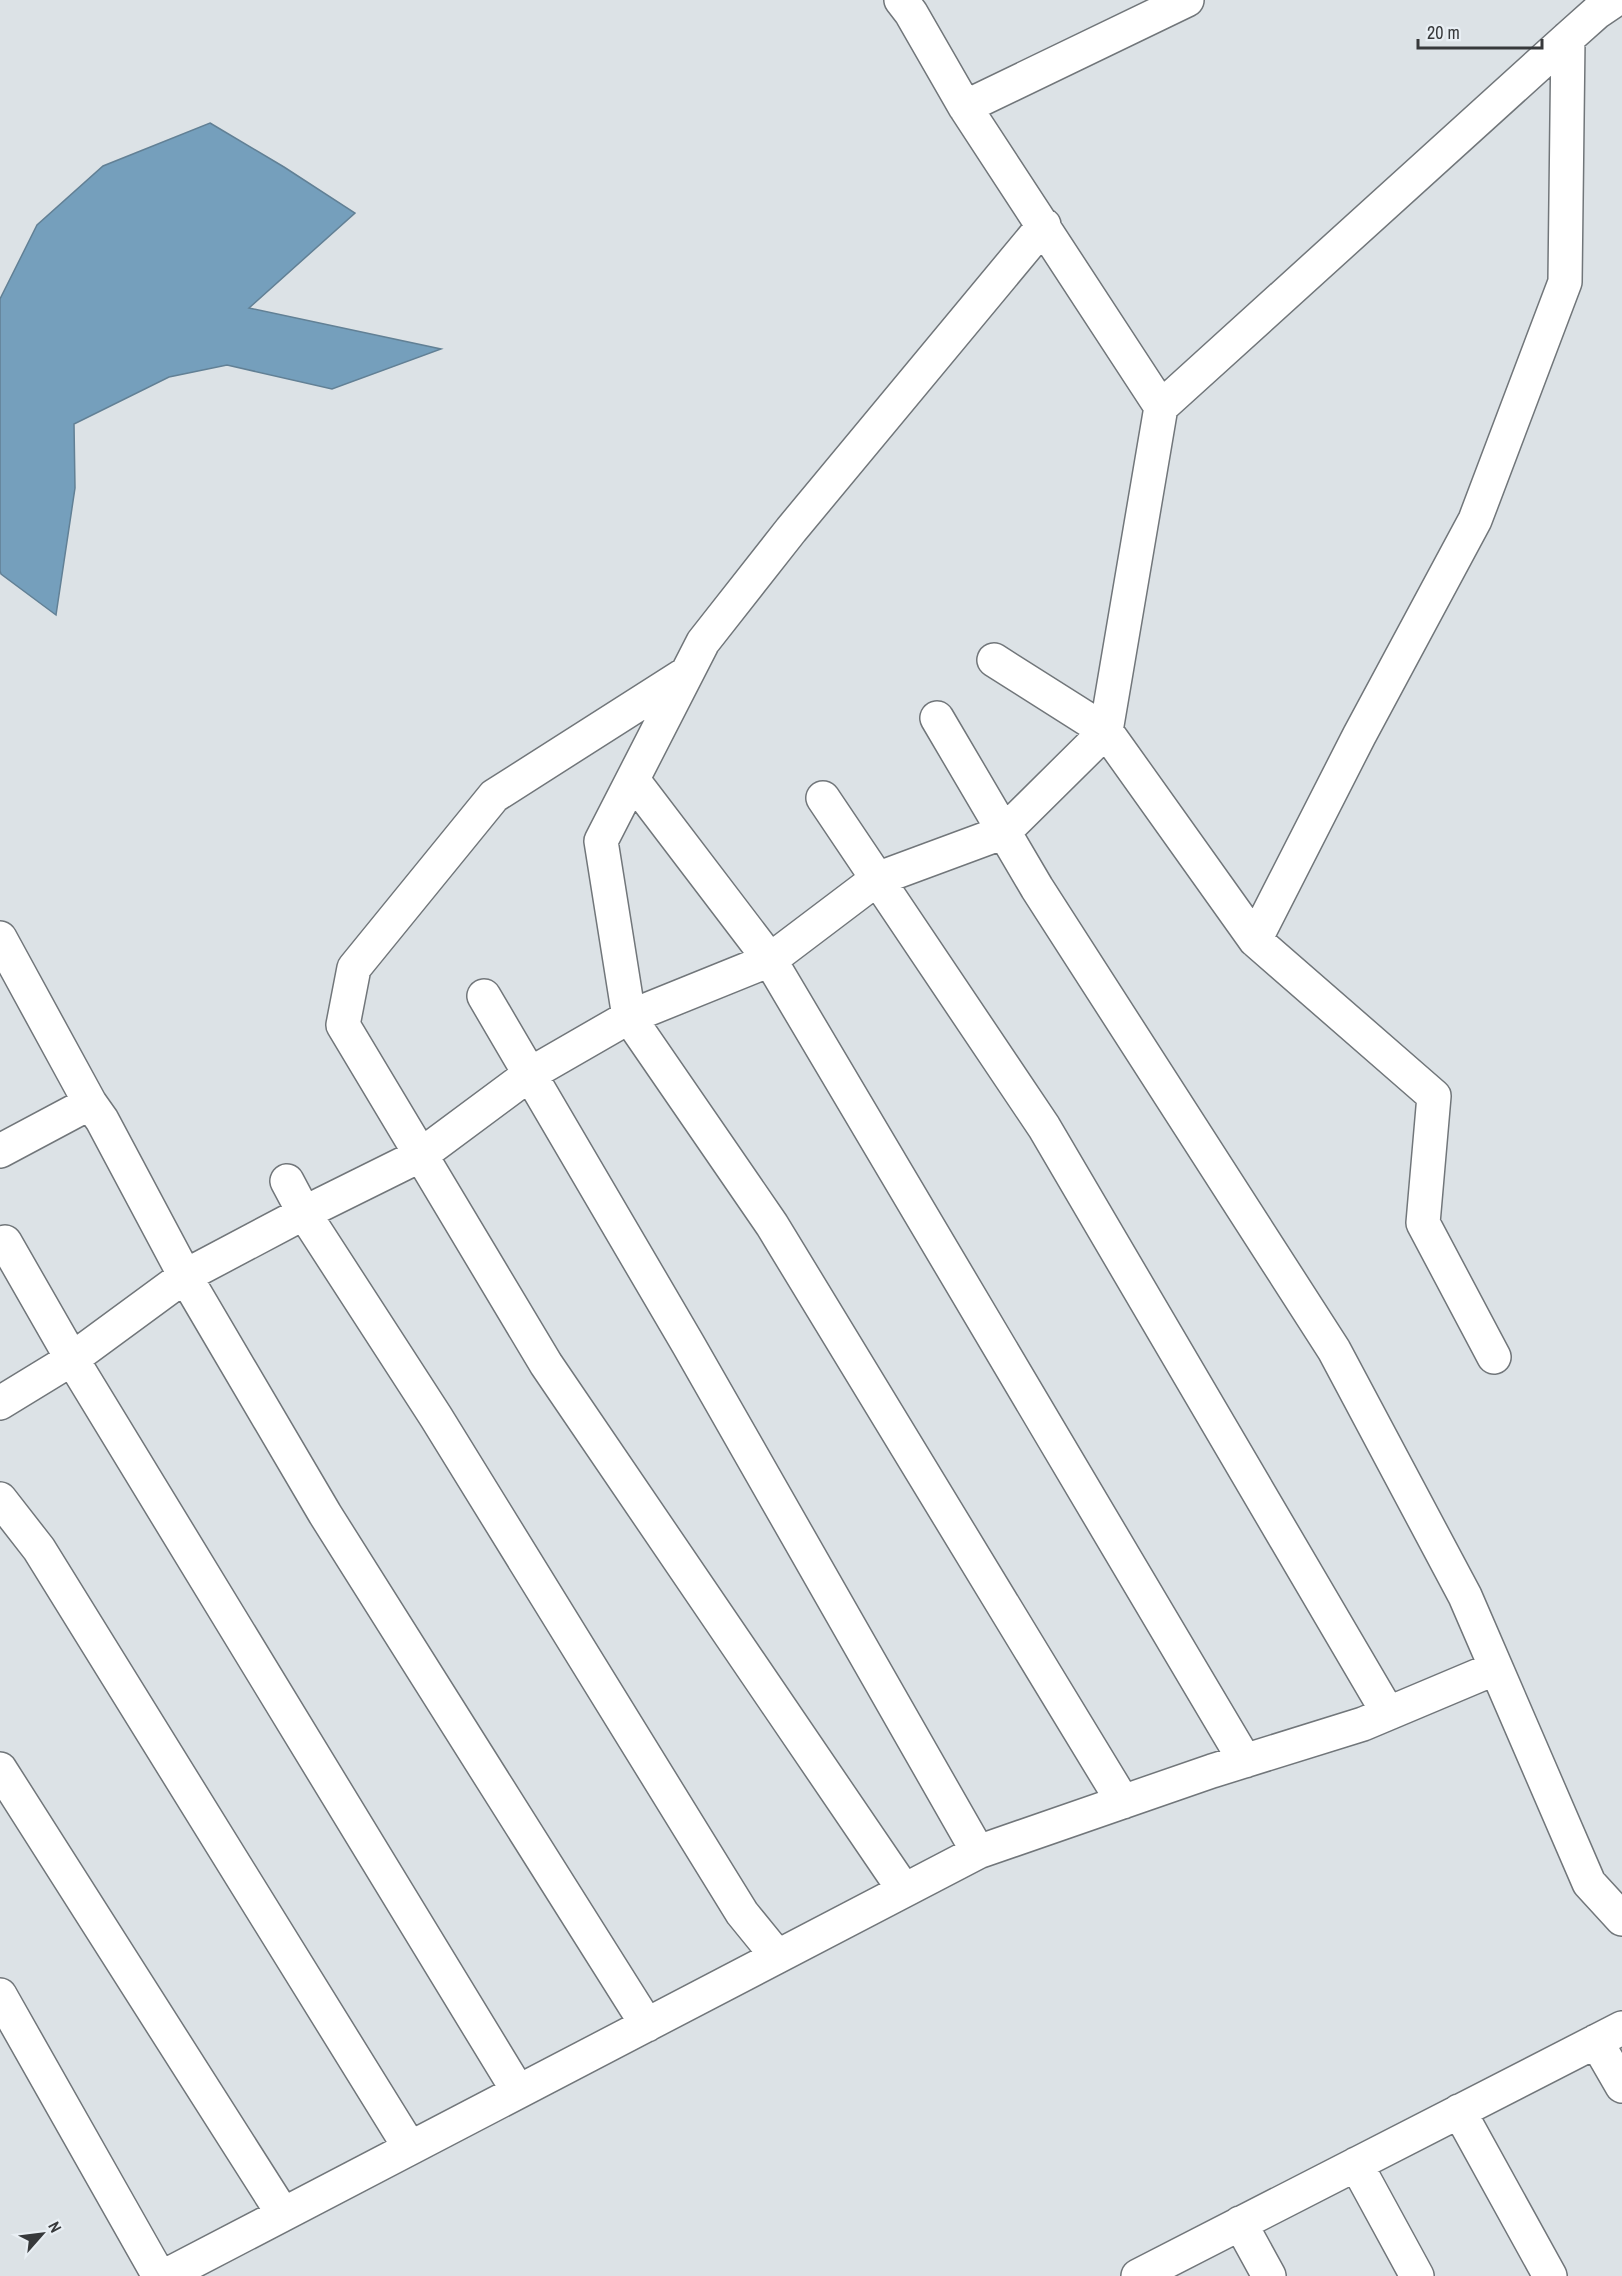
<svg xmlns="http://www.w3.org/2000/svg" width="1622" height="2276" font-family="'Archivo Narrow',sans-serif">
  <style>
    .water { fill: #759fbc; stroke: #628095; stroke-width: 1.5 }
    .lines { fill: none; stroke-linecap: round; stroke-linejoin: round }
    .street-casing { stroke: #71767a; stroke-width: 36 }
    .street { stroke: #fff; stroke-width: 33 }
  </style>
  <rect width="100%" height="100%" fill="#dce2e6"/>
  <path class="water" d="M210 123 284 167 355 213 249 308 441 349 332 389 227 365 169 377 74 424 75 488 56 615 1 574 0 571V299L37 225 103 166Z"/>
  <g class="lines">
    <g class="street-casing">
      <path id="street" d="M901 0 911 13 965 107 1161 407 1106 731 1255 940 1434 1096 1423 1223 1494 1357
        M965 107 1187 0
        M1044 225 791 530 703 642 601 841 629 1017 772 1225 1123 1802
        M1161 407 1568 38 1596 13 1615 0
        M687 673 494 796 354 968 343 1025 546 1364 904 1890
        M937 718 1037 888 1334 1350 1465 1596 1589 1883 1622 1919
        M633 780 770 960 1245 1761
        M823 798 1044 1127 1388 1713
        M0 938 90 1103 0 1151
        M1255 940 1359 736 1475 520 1565 282 1568 38
        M484 996 688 1344 978 1852
        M90 1103 102 1120 185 1276 325 1514 647 2025
        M287 1181 304 1213 436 1417 742 1913 777 1956
        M5 1242 72 1359 518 2091
        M0 1403 72 1359 185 1276 304 1213 421 1155 530 1074 629 1017 770 960 877 879 1004 832 1106 731 994 660
        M0 1499 39 1549 410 2148
        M0 1769 283 2214
        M0 1995 159 2276
        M1596 2041 1622 2086
        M1459 2111 1550 2276
        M1356 2164 1417 2276
        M1240 2223 1269 2276
        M165 2276 978 1852 1212 1771 1363 1724 1496 1668
        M1138 2276 1622 2028"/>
    </g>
    <use href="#street" class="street"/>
  </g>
  <g transform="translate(42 2234) rotate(62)" stroke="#e9eff4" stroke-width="4.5" paint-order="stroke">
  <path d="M0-4.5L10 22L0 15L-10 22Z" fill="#37393b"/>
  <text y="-9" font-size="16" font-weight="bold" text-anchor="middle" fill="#37393b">N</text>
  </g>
  <path d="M1418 39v9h124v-9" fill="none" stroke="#37393b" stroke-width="3"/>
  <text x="1427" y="39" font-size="18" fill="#37393b" stroke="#e9eff4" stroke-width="4.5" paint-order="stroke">20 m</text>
</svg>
